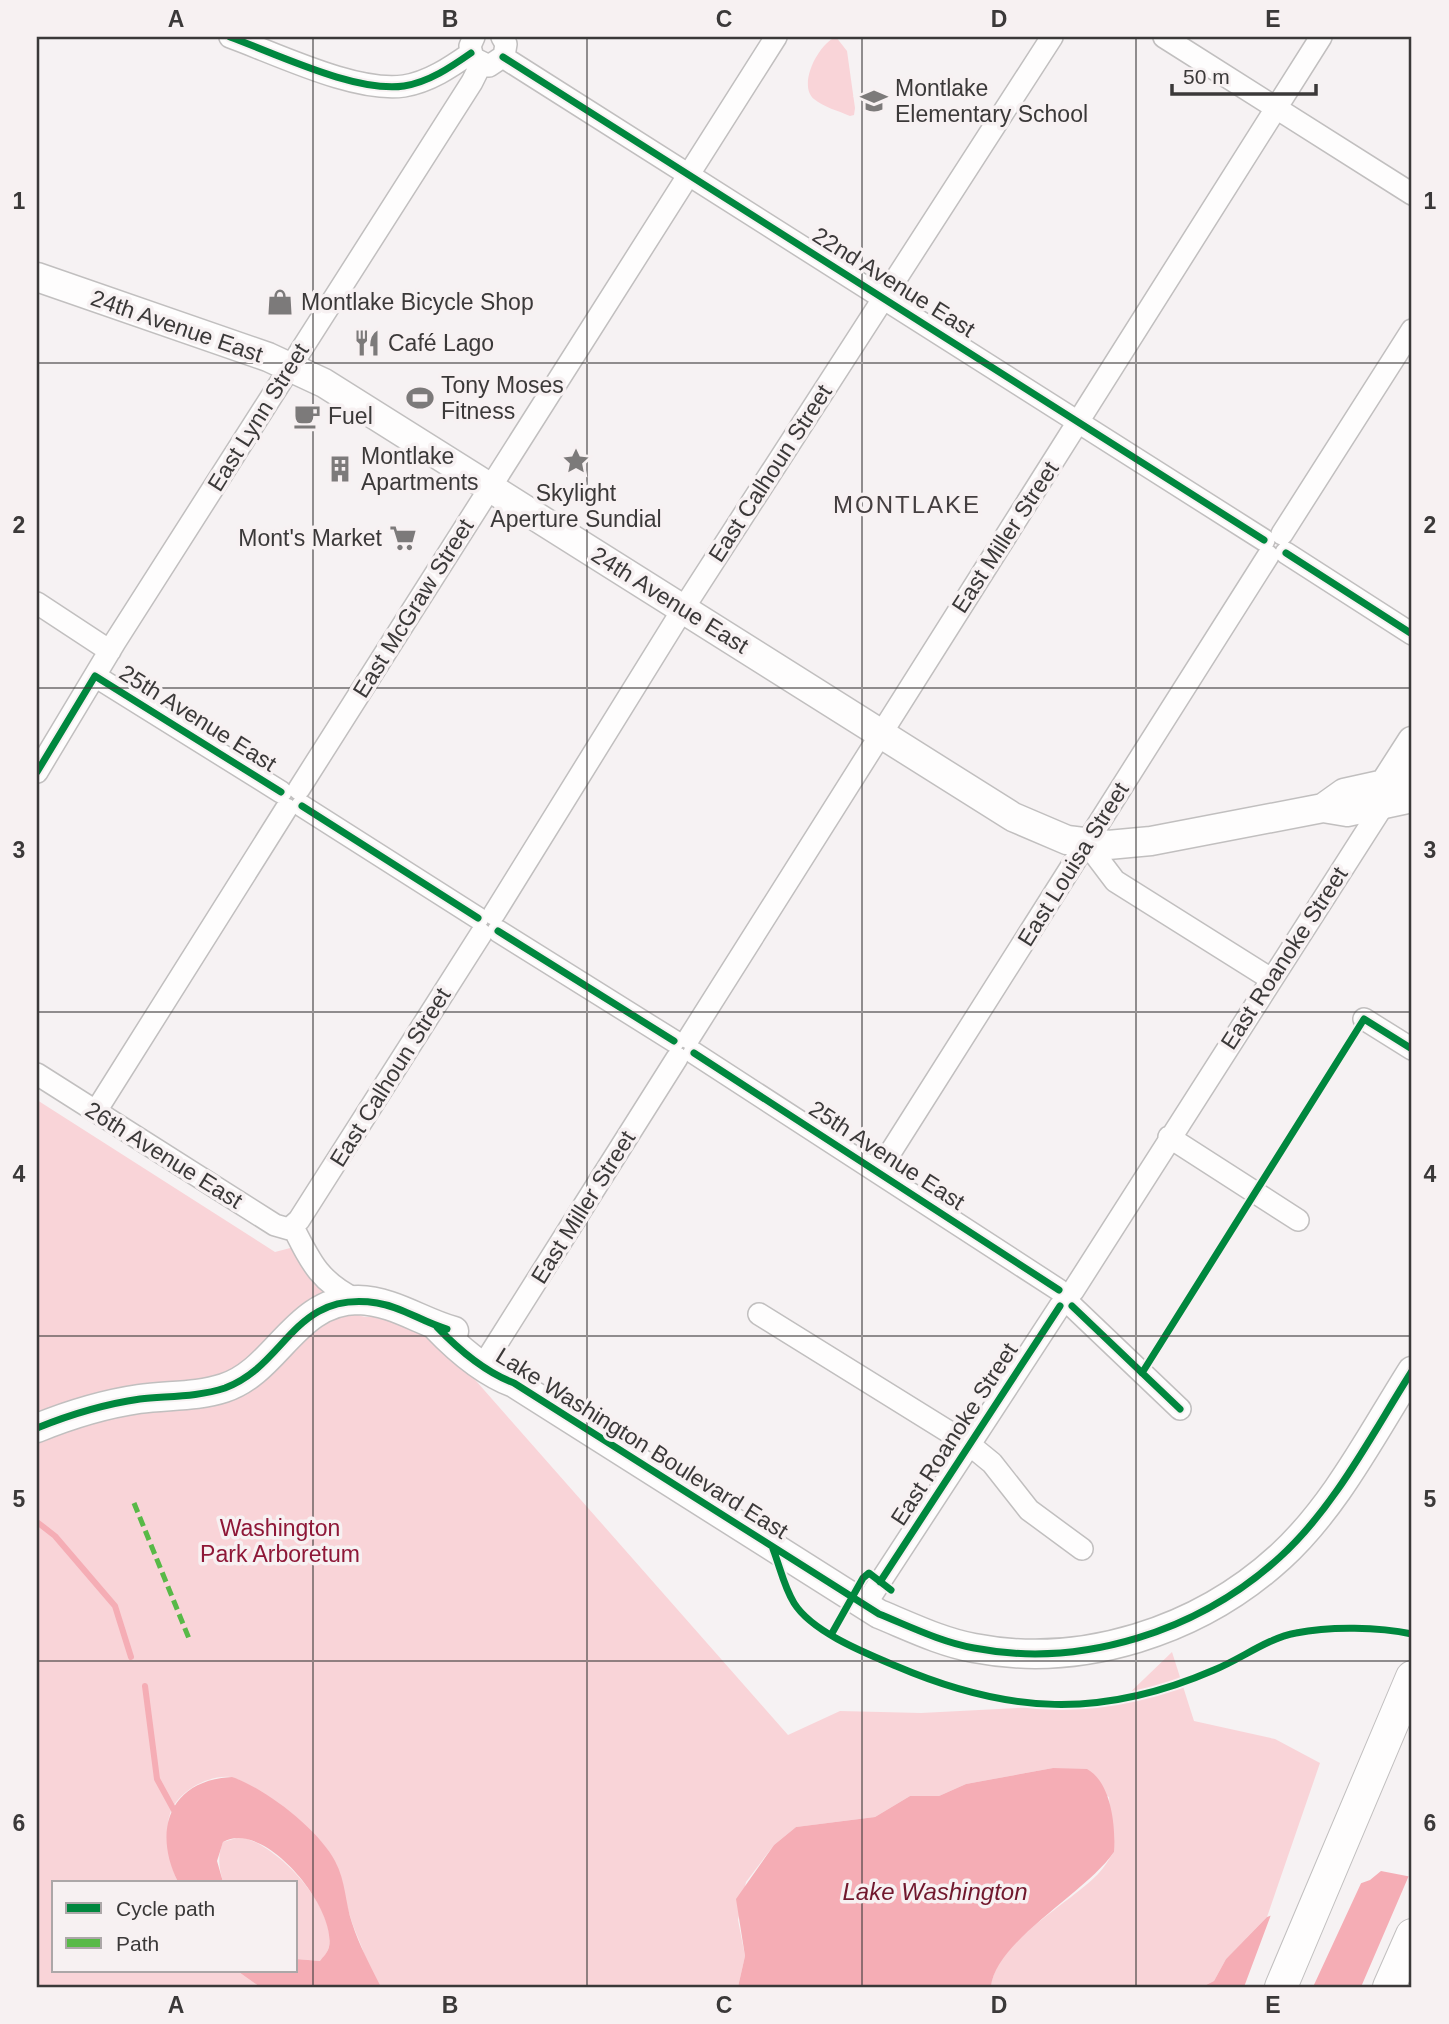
<svg xmlns="http://www.w3.org/2000/svg" width="1449" height="2024" font-family="Helvetica,sans-serif">
  <style>
    .green { fill: #f9d4d8 }
    .water { fill: #f5adb5 }
    .pier { fill: #f6f2f3 }
    .lines { fill: none; stroke-linecap: round; stroke-linejoin: round }
    .stream { stroke: #f5adb5; stroke-width: 6 }
    .minor-casing { stroke: #c1bfbf; stroke-width: 24 }
    .major-casing { stroke: #c1bfbf; stroke-width: 31 }
    .highway-casing { stroke: #c1bfbf; stroke-width: 34 }
    .minor { stroke: #fefdfd; stroke-width: 21 }
    .major { stroke: #fefdfd; stroke-width: 28 }
    .highway { stroke: #fefdfd; stroke-width: 32 }
    .quiet { stroke: #58b947; stroke-width: 5; stroke-dasharray: 10 5; stroke-linecap: butt }
    .cycleway-casing { stroke: #f7f1f2; stroke-width: 11 }
    .cycleway { stroke: #00873e; stroke-width: 7 }
    .grid { fill: none; stroke: #3b3939; stroke-width: 2; stroke-opacity: 0.55 }
    .labels { text-anchor: middle; stroke-width: 7; stroke-linejoin: round; paint-order: stroke }
    .poi-label { font-size: 23px; fill: #3b3939; stroke: #f7f1f2; text-anchor: start }
    .street-label { font-size: 23px; fill: #3b3939; stroke: #f7f1f2 }
    .park-label { font-size: 23px; fill: #8e1737; stroke: #f7f1f2 }
    .neighbourhood-label { font-size: 24px; letter-spacing: 2px; fill: #443f40; stroke: #f7f1f2 }
    .water-label { font-size: 24px; font-style: italic; fill: #71182d; stroke: #f7f1f2 }
    .neatline { fill: none; stroke: #3b3939; stroke-width: 2.5 }
    .grid-label { font-size: 23px; text-anchor: middle; font-weight: bold; fill: #3b3939 }
  </style>
  <rect width="100%" height="100%" fill="#f6f2f3"/>
  <path class="green" d="M836 37 847 51 855 108 854 115 850 116C839 111 823 107 814 99 797 85 819 43 836 37Z
    M37 1100 275 1252 294 1247C309 1275 329 1305 361 1316 367 1318 375 1316 382 1318 408 1323 434 1338 455 1352L452 1361 470 1374 788 1735 840 1711 921 1713 1057 1706 1099 1699 1118 1704 1172 1652 1194 1721 1275 1739 1320 1763 1267 1917 1226 1959 1214 1981 1202 1987H991C995 1942 1068 1905 1098 1874 1104 1868 1109 1859 1114 1852L1109 1797 1053 1768 966 1784 939 1796H910L875 1817 796 1827 774 1845 746 1882 738 1920 745 1956 738 1987H367C370 1954 359 1946 350 1916 343 1896 339 1868 328 1850 317 1834 248 1779 230 1777 207 1775 177 1792 170 1814 164 1830 170 1868 178 1882H54V1970H236L260 1987H37Z
    M240 1837C276 1843 337 1908 329 1947 328 1952 323 1957 321 1961L296 1959V1882H223C219 1866 217 1858 223 1842Z"/>
  <path class="water" d="M1053 1768 1087 1769C1111 1782 1116 1826 1114 1852 1086 1893 995 1941 991 1987H738L745 1956 736 1899 774 1845 796 1827 875 1817 910 1796H939L966 1784Z
    M232 1777C265 1788 319 1830 335 1861 346 1882 345 1902 352 1923 359 1945 371 1967 381 1987H260L236 1970H296V1959L320 1961C323 1957 328 1952 329 1947 337 1908 264 1818 223 1842L217 1861 223 1882H178C152 1830 170 1780 232 1777Z
    M1381 1871 1412 1877V1987H1202L1214 1981 1226 1959 1267 1917 1370 1880Z"/>
  <path class="pier" d="M1410 1873 1412 1987H1361Z
    M1363 1879 1313 1987H1244L1272 1912Z"/>
  <g class="lines">
    <path class="stream" d="M37 1522 55 1536 115 1606 131 1657
      M145 1686 157 1779 175 1812"/>
    <g class="minor-casing">
      <path id="minor" d="M230 37C277 54 356 93 404 86 429 82 451 67 471 53
        M474 37 470 46 473 58 489 66 504 56 506 44 502 37
        M1164 37 1412 194
        M503 57 1264 540
        M1282 534 1412 330
        M1286 553 1412 634
        M37 603 110 651
        M95 676 281 792
        M37 772 115 642 472 82 481 64
        M299 789 776 37
        M302 806 478 918
        M1087 844 1115 881 1271 979
        M494 914 683 609 1052 37
        M498 931 674 1041
        M1364 1019 1412 1049
        M689 1038 1321 37
        M694 1053 1059 1290
        M37 1074 275 1225 289 1229 299 1220 481 934
        M96 1111 286 809
        M1169 1137 1298 1220
        M878 1172 1268 556
        M293 1227C311 1263 320 1282 357 1300
        M1073 1291 1384 804
        M1072 1306 1180 1409
        M759 1314 970 1445 992 1463 1029 1510 1082 1549
        M489 1356 677 1058
        M867 1602 1060 1306"/>
    </g>
    <g class="major-casing">
      <path id="major" d="M37 277 268 357 324 383 1013 817 1067 840 1108 845 1151 841 1323 808 1347 812 1412 798
        M1385 783 1412 741
        M1323 808 1344 793 1412 778
        M437 1327C458 1349 485 1372 514 1383L879 1614C911 1627 941 1642 974 1648 1082 1669 1199 1631 1280 1557 1335 1507 1372 1434 1412 1371
        M37 1428C69 1415 105 1404 139 1399 167 1395 197 1397 224 1388 277 1371 295 1300 358 1300 394 1301 421 1322 454 1331"/>
    </g>
    <g class="highway-casing">
      <path id="highway" d="M1281 1987 1412 1677
        M1389 1987 1412 1935"/>
    </g>
    <use href="#minor" class="minor"/>
    <use href="#major" class="major"/>
    <use href="#highway" class="highway"/>
    <path class="quiet" d="M134 1503 190 1641"/>
    <g class="cycleway-casing">
      <path id="cycleway" d="M230 37C277 54 356 93 404 86 429 82 451 67 471 53
        M503 57 1264 540
        M1286 553 1412 634
        M37 772 95 676 281 792
        M302 806 478 918
        M498 931 674 1041
        M694 1053 1059 1290
        M1072 1306 1180 1409
        M437 1327C458 1349 485 1372 514 1383L879 1614C911 1627 941 1642 974 1648 1082 1669 1199 1631 1280 1557 1335 1507 1372 1434 1412 1371
        M1142 1373 1364 1019 1412 1049
        M37 1428C69 1415 105 1404 140 1399 168 1396 198 1397 225 1388 287 1365 293 1290 377 1303 403 1307 422 1322 447 1329
        M773 1549C780 1567 784 1587 794 1603 812 1632 865 1653 896 1666 1008 1714 1101 1719 1214 1670 1241 1659 1268 1638 1296 1633 1330 1626 1379 1627 1412 1634
        M880 1582 1060 1306
        M831 1635 863 1578 869 1573 891 1590"/>
    </g>
    <use href="#cycleway" class="cycleway"/>
  </g>
  <path class="grid" d="M313 37V1987M587 37V1987M862 37V1987M1136 37V1987M37 363H1412M37 688H1412M37 1012H1412M37 1336H1412M37 1661H1412"/>
  <defs>
    <g id="school-bare" transform="scale(2.1)"><path d="M0-5L7-2L0 1L-7-2ZM-4 1L0 2.5L4 1V4Q0 6-4 4Z" fill="#7c7a7a" stroke="#f7f1f2" stroke-width="2.5" paint-order="stroke"/></g>
    <g id="shop-bare" transform="scale(2.1)"><path d="M-5-2.5h2.3a2.7 3.5 0 0 1 5.4 0H5L5.5 6h-11ZM-1.5-2.5h3a1.5 2.3 0 0 0-3 0Z" fill="#7c7a7a" stroke="#f7f1f2" stroke-width="2.5" paint-order="stroke"/></g>
    <g id="restaurant-bare" transform="scale(2.1)"><path d="M-5-6h1v4h1v-4h1v4h1v-4h1v5L-1.5 .5V6h-2V.5L-5-1ZM5-6V6H3V1.5H1.5Q1.5-4 5-6Z" fill="#7c7a7a" stroke="#f7f1f2" stroke-width="2.5" paint-order="stroke"/></g>
    <g id="stadium-bare" transform="scale(2.1)"><path d="M0-5a6.5 5 0 1 0 0 10a6.5 5 0 1 0 0-10ZM-3.5-1.8h7v3.6h-7Z" fill="#7c7a7a" stroke="#f7f1f2" stroke-width="2.5" paint-order="stroke"/></g>
    <g id="cafe-bare" transform="scale(2.1)"><path d="M-5.5-4.5H6V0H3Q3 3.5 0 3.5H-2.5Q-5.5 3.5-5.5 0ZM3-3.2v2h1.7v-2ZM-6 4.5H4V6H-6Z" fill="#7c7a7a" stroke="#f7f1f2" stroke-width="2.5" paint-order="stroke"/></g>
    <g id="sight-bare" transform="scale(2.1)"><path d="M0-6L1.8-2.2L6-1.7L2.9 1.2L3.7 5.4L0 3.3L-3.7 5.4L-2.9 1.2L-6-1.7L-1.8-2.2Z" fill="#7c7a7a" stroke="#f7f1f2" stroke-width="2.5" paint-order="stroke"/></g>
    <g id="building-bare" transform="scale(2.1)"><path d="M-4-6H4V6H1V3H-1V6H-4ZM-2.5-4.3h1.7v1.8h-1.7ZM.8-4.3h1.7v1.8H.8ZM-2.5-1h1.7V.8h-1.7ZM.8-1h1.7V.8H.8Z" fill="#7c7a7a" stroke="#f7f1f2" stroke-width="2.5" paint-order="stroke"/></g>
    <g id="supermarket-bare" transform="scale(2.1)"><path d="M-6-5.5h2.5l.6 2H6L4.5 2H-2.5L-4.4-4H-6ZM-1.5 3.2a1.3 1.3 0 1 0 .1 0ZM3 3.2a1.3 1.3 0 1 0 .1 0Z" fill="#7c7a7a" stroke="#f7f1f2" stroke-width="2.5" paint-order="stroke"/></g>
  </defs>
  <g fill-rule="evenodd">
    <use href="#school-bare" x="874" y="101"/>
    <use href="#shop-bare" x="280" y="302"/>
    <use href="#restaurant-bare" x="367" y="343"/>
    <use href="#stadium-bare" x="420" y="398"/>
    <use href="#cafe-bare" x="307" y="416"/>
    <use href="#sight-bare" x="576" y="461"/>
    <use href="#building-bare" x="340" y="469"/>
    <use href="#supermarket-bare" x="403" y="538"/>
  </g>
  <g class="labels">
    <g class="poi-label">
      <text x="895" y="96">Montlake<tspan x="895" dy="26">Elementary School</tspan></text>
      <text x="301" y="310">Montlake Bicycle Shop</text>
      <text x="388" y="351">Café Lago</text>
      <text x="441" y="393">Tony Moses<tspan x="441" dy="26">Fitness</tspan></text>
      <text x="328" y="424">Fuel</text>
      <text x="361" y="464">Montlake<tspan x="361" dy="26">Apartments</tspan></text>
      <text x="576" y="501" text-anchor="middle">Skylight<tspan x="576" dy="26">Aperture Sundial</tspan></text>
      <text x="382" y="546" text-anchor="end">Mont's Market</text>
    </g>
    <g class="street-label">
      <text transform="translate(894 282) rotate(32)" y="8">22nd Avenue East</text>
      <text transform="translate(177 326) rotate(19)" y="8">24th Avenue East</text>
      <text transform="translate(258 417) rotate(-58)" y="8">East Lynn Street</text>
      <text transform="translate(770 473) rotate(-57)" y="8">East Calhoun Street</text>
      <text transform="translate(1005 537) rotate(-57)" y="8">East Miller Street</text>
      <text transform="translate(670 600) rotate(32)" y="8">24th Avenue East</text>
      <text transform="translate(413 608) rotate(-58)" y="8">East McGraw Street</text>
      <text transform="translate(198 718) rotate(32)" y="8">25th Avenue East</text>
      <text transform="translate(1073 864) rotate(-58)" y="8">East Louisa Street</text>
      <text transform="translate(1284 958) rotate(-57)" y="8">East Roanoke Street</text>
      <text transform="translate(390 1077) rotate(-58)" y="8">East Calhoun Street</text>
      <text transform="translate(164 1155) rotate(32)" y="8">26th Avenue East</text>
      <text transform="translate(887 1155) rotate(33)" y="8">25th Avenue East</text>
      <text transform="translate(583 1207) rotate(-58)" y="8">East Miller Street</text>
      <text transform="translate(954 1434) rotate(-57)" y="8">East Roanoke Street</text>
      <text transform="translate(642 1443) rotate(32)" y="8">Lake Washington Boulevard East</text>
    </g>
    <g class="park-label">
      <text x="280" y="1536">Washington<tspan x="280" dy="26">Park Arboretum</tspan></text>
    </g>
    <g class="neighbourhood-label">
      <text x="907" y="513">MONTLAKE</text>
    </g>
    <g class="water-label">
      <text x="935" y="1900">Lake Washington</text>
    </g>
  </g>
  <rect width="1449" height="2024" fill="none" stroke="#f7f1f2" stroke-width="77"/>
  <rect x="52" y="1881" width="245" height="91" fill="#f7f1f2" stroke="#aca7a8" stroke-width="2"/>
  <rect x="66" y="1903" width="35" height="10" fill="#00873e" stroke="#aca7a8" stroke-width="2"/>
  <text x="116" y="1916" font-size="21" fill="#3b3939">Cycle path</text>
  <rect x="66" y="1938" width="35" height="10" fill="#58b947" stroke="#aca7a8" stroke-width="2"/>
  <text x="116" y="1951" font-size="21" fill="#3b3939">Path</text>
  <path d="M1172 84v10h144v-10" fill="none" stroke="#3b3939" stroke-width="3.5"/>
  <text x="1183" y="84" font-size="21" fill="#3b3939" stroke="#f7f1f2" stroke-width="5" paint-order="stroke">50 m</text>
  <rect x="38" y="38" width="1372" height="1948" class="neatline"/>
  <g class="grid-label">
    <text x="176" y="27">A</text>
    <text x="450" y="27">B</text>
    <text x="724" y="27">C</text>
    <text x="999" y="27">D</text>
    <text x="1273" y="27">E</text>
    <text x="19" y="209">1</text>
    <text x="1430" y="209">1</text>
    <text x="19" y="533">2</text>
    <text x="1430" y="533">2</text>
    <text x="19" y="858">3</text>
    <text x="1430" y="858">3</text>
    <text x="19" y="1182">4</text>
    <text x="1430" y="1182">4</text>
    <text x="19" y="1507">5</text>
    <text x="1430" y="1507">5</text>
    <text x="19" y="1831">6</text>
    <text x="1430" y="1831">6</text>
    <text x="176" y="2013">A</text>
    <text x="450" y="2013">B</text>
    <text x="724" y="2013">C</text>
    <text x="999" y="2013">D</text>
    <text x="1273" y="2013">E</text>
  </g>
</svg>
